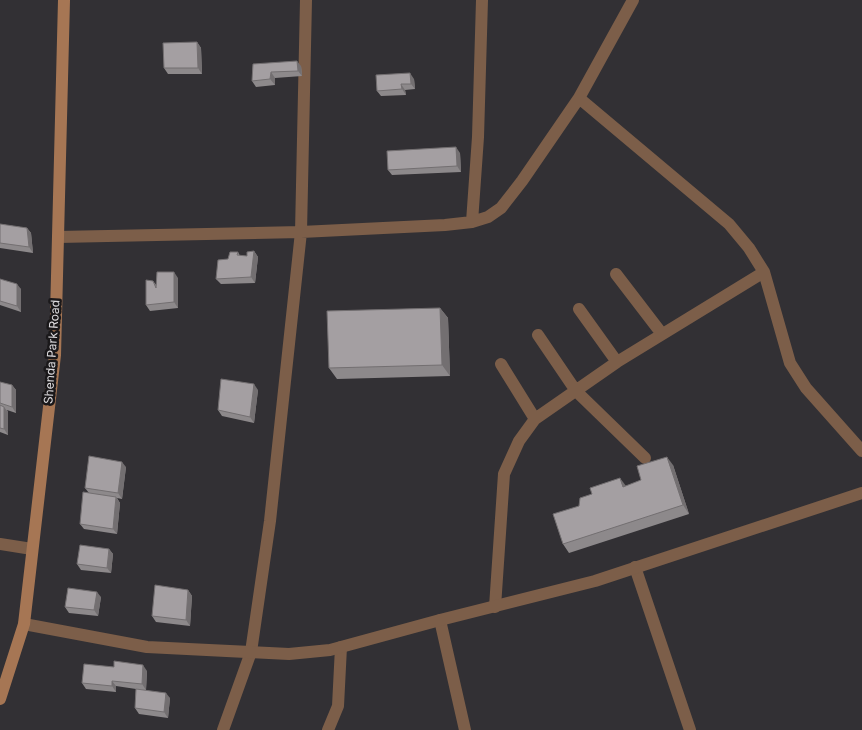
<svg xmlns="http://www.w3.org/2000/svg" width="862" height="730" font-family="Inter,sans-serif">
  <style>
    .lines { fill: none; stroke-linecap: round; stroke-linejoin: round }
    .minor { stroke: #7c5e49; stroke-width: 12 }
    .tertiary { stroke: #7c5e49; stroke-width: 12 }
    .secondary { stroke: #a67654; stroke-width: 12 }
    .wall { fill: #8d898b }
    .shaded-wall { fill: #736f71 }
    .building { fill: #a49fa2; stroke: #736f71 }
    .labels { text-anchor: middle; stroke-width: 5; stroke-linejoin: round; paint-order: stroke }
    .street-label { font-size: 12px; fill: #dcdadd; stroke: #1a181a }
  </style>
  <rect width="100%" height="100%" fill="#323034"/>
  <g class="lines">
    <path class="minor" d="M579 98 729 224 749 248 764 272 790 363 806 388 862 451
      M472 222 478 137 482 0
      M58 237 301 232 445 225 472 222 488 217 501 208 522 181 579 98 633 0
      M616 274 662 334
      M579 309 617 362
      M538 335 576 391 645 458
      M501 364 535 419
      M0 544 32 549
      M635 567 690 730
      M495 607 504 474 519 441 535 419 617 362 764 272
      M440 620 465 730
      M223 730 251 652 270 521 301 232 306 0
      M328 730 338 706 341 647"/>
    <path class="tertiary" d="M24 624 147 647 289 654 330 650 440 620 595 581 862 493"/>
    <path class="secondary" d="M0 699 24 624 55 355 64 0"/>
  </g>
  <path class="wall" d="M197 42 201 48 202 74H168L164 68Z
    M253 64 301 66 302 76 275 78V85L256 87 252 81Z
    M414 79 415 89 405 90 406 95 381 96 377 91Z
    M460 153 461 172 392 175 388 170Z
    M0 224 27 228 31 233 33 253 0 248Z
    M254 251 258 257 255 283 221 284 216 279 228 259 238 252 240 256H247Z
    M178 278V308L150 311 146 305 153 281 157 286Z
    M0 279 21 289V312L0 305Z
    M440 308 448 318 450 376 337 379 329 368Z
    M0 382 12 385 16 390V413L7 410 8 412V435L0 432Z
    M258 390 254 423 222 416 218 410Z
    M673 465 689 514 569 553 563 544 579 506 641 480Z
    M126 467 122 499 117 498 120 503 117 534 84 529 80 524 89 493 85 488Z
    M109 549 113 554 111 573 81 570 77 564Z
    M188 590 192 596 190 626 156 622 152 616Z
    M101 597 98 616 69 613 65 607Z
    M114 667 147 671 146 690 170 698 168 718 139 714 135 708 136 689 116 686V692L86 689 82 683Z"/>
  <path class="shaded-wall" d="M197 42 201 48 202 74 198 68Z
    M297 61 301 66 302 76 298 71Z
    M271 72 275 78V85L270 79Z
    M410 73 414 79 415 89 411 84Z
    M401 84 405 90 406 95 402 89Z
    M456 147 460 153 461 172 457 166Z
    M27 228 31 233 33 253 29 247Z
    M254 251 258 257 255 283 251 277Z
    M174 272 178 278V308L174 302Z
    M17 284 21 289V312L17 306Z
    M440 308 448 318 450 376 442 365Z
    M254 384 258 390 254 423 250 417Z
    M12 385 16 390V413L12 407Z
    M4 407 8 412V435L4 429Z
    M667 457 673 465 689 514 683 505Z
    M122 462 126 467 122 499 118 493Z
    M620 478 626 486 623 487Z
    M116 497 120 503 117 534 113 529Z
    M109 549 113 554 111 573 107 568Z
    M188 590 192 596 190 626 186 620Z
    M97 592 101 597 98 616 94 610Z
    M143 665 147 671 146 690 142 684Z
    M112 681 116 686V692L112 686Z
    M166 693 170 698 168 718 164 712Z"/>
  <path class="building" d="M197 42 198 68H164L163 43Z
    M297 61 298 71 271 72 270 79 252 81 253 64Z
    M410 73 411 84H401L402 89 377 91 376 75Z
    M456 147 457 166 388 170 387 151Z
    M0 224 27 228 29 247 0 243Z
    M254 251 251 277 216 279 218 260 228 259 230 252H238L237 255 247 256V252Z
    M157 272H174V302L146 305V280L153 281 156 288Z
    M0 279 17 284V306L0 301Z
    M440 308 442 365 329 368 327 311Z
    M221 379 254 384 250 417 218 410Z
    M0 382 12 385V407L0 403Z
    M0 405 4 407V429L0 428Z
    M89 456 122 462 118 493 85 488Z
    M667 457 683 505 563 544 553 514 579 506 580 498 592 494 590 488 620 478 623 487 641 480 637 466Z
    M83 492 116 497 113 529 80 524Z
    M80 545 109 549 107 568 77 564Z
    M155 585 188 590 186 620 152 616Z
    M68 588 97 592 94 610 65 607Z
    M114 661 143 665 142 684 112 681V686L82 683 84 664 114 667Z
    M136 689 166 693 164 712 135 708Z"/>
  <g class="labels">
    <g class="street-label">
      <text transform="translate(52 352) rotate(-86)" y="4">Shenda Park Road</text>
    </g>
  </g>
</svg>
